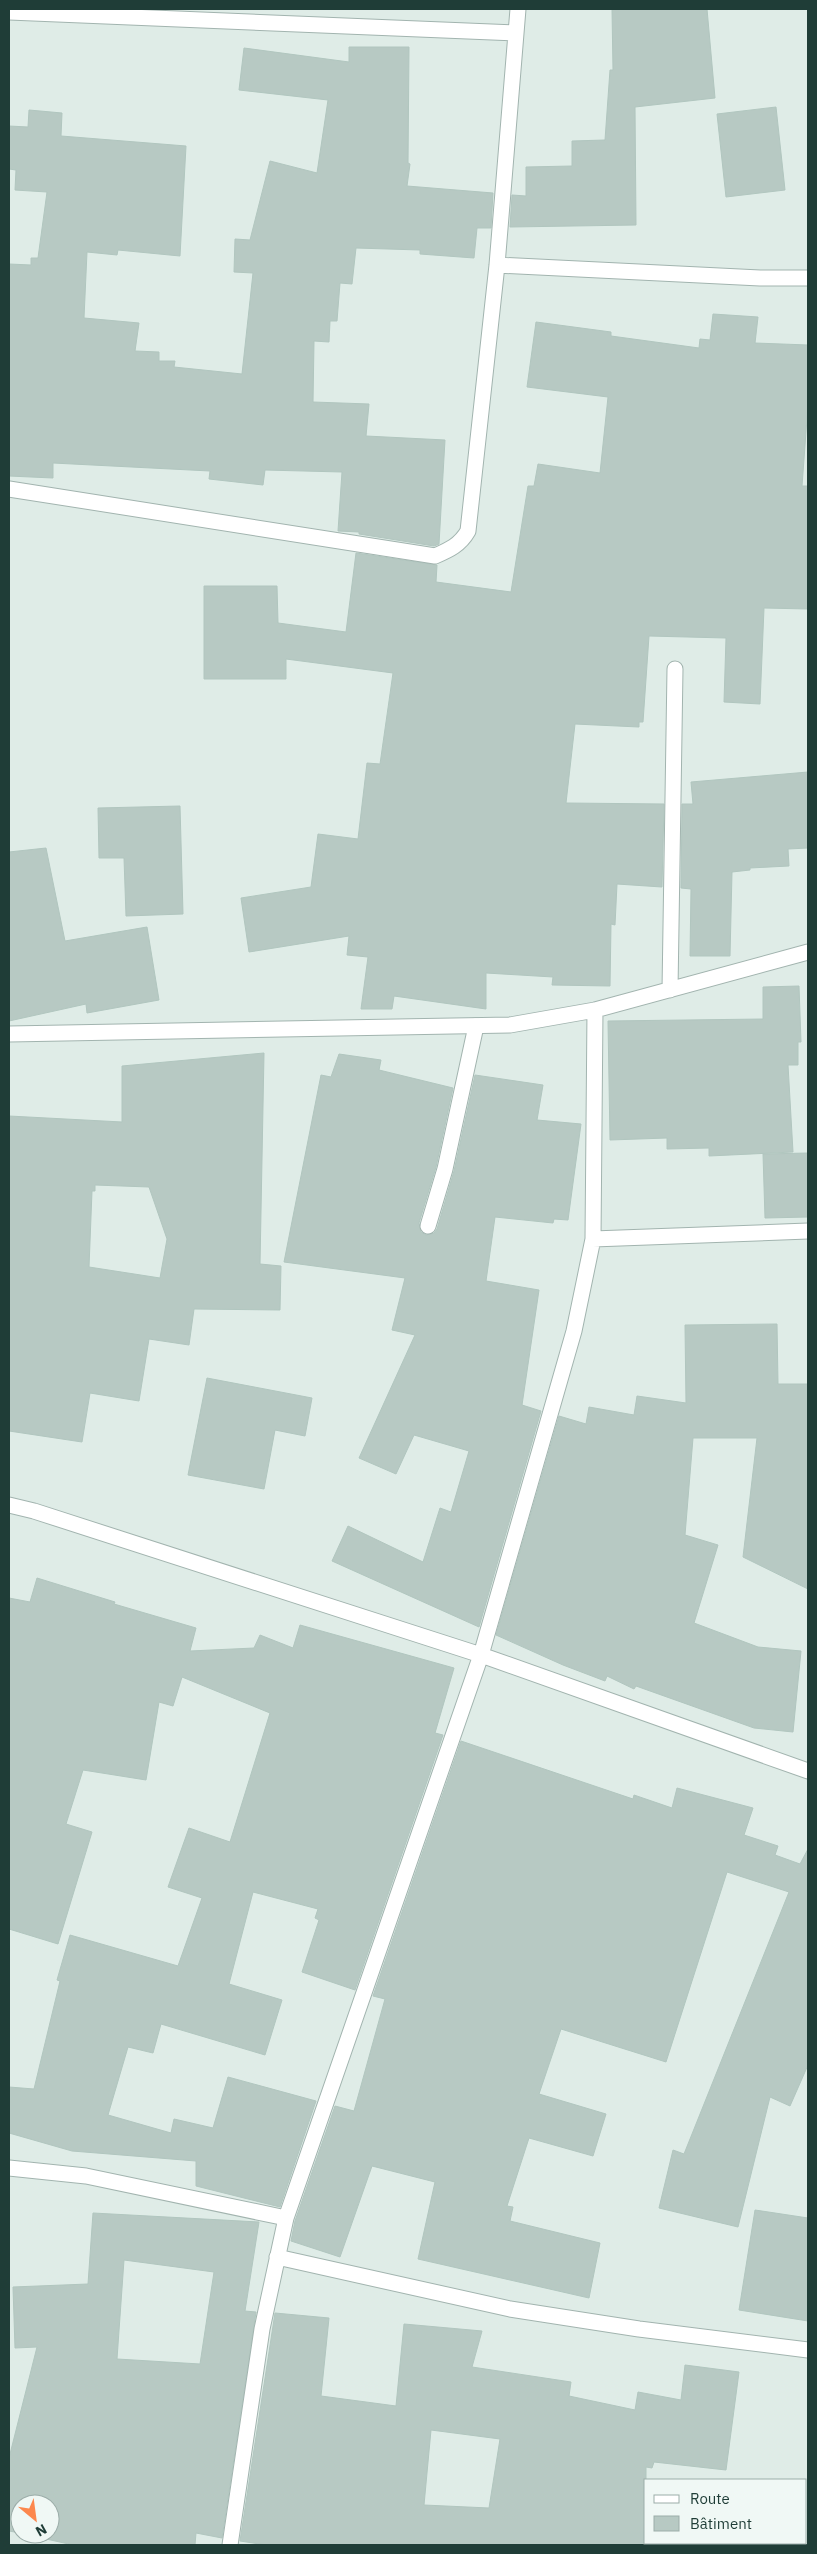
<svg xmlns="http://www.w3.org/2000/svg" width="817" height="2554" font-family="'IBM Plex Sans',sans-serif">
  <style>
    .building { fill: #b7c9c3; stroke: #b1c6bf; fill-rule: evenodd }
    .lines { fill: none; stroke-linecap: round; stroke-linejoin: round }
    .service-casing { stroke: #a2b4af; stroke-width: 17 }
    .minor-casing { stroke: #a2b4af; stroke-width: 17 }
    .service { stroke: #fff; stroke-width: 15 }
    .minor { stroke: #fff; stroke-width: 15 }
  </style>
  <rect width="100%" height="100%" fill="#dfece7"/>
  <path class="building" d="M612 9H707L715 98 635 107 636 225 510 227 512 195 526 196V167L572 166V141L605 140 610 70H613Z
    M349 47H409L408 163 410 164 407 186 493 193 491 228H477L474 258 420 254V250L356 248 352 284 340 283 337 321H330L329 342 314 341 313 402 369 404 366 436 445 440 439 544 434 546 359 534V532L338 531 342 472 265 470 263 485 209 479 210 471 53 463V478L9 476V264L31 265V258H38L47 192 15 190 16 170 9 169V126L28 127 29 110 62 113 61 136 186 146 180 256 118 250 117 255 87 252 84 318 139 323 135 351 159 352V361H175L174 367 242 374 253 273 234 272 235 239 250 240 270 161 317 173 328 100 239 90 244 48 349 62Z
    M776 107 785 190 726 197 717 114Z
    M713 314 758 317 755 343 808 345V405L802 486H808V609L764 608 760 704 724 702 726 638 649 636 643 722H639V727L575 724 566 803 664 804 662 887 617 884 615 925 611 924 610 986 552 985 553 977 486 973V1009L394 996 392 1009H361L368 957 347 955 349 936 249 952 241 898 311 887 318 834 358 839 367 763 380 764 393 673 286 659V679H204V586H277L278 623 346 632 356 553 437 565 436 582 511 592 528 486H534L538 464 600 473 608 397 527 387 536 322 611 332V336L699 348 700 339 710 340Z
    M808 772V848L788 849 789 866 750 868V870L732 872 730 956H690L691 889 681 888 682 804H693L691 782Z
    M180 806 183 914 126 916 124 858H99L98 808Z
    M46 848 65 941 147 927 159 1000 87 1013 86 1004 9 1021V852Z
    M799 986 801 1042H798V1065H788L793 1152 709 1156V1148L667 1149V1138L610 1140 608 1021 763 1019V987Z
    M264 1053 260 1264 281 1266 280 1310 194 1309 189 1345 149 1339 139 1401 90 1393 82 1442 9 1431V1116L122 1122V1066ZM95 1185 149 1187 167 1239 160 1278 89 1267 92 1191H95Z
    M339 1054 381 1060 379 1070 453 1088 436 1167 419 1223 421 1232 426 1235 434 1233 437 1229 454 1171 475 1075 543 1085 537 1120 581 1124 568 1220 554 1219 553 1223 495 1217 486 1281 539 1290 522 1405 541 1411 479 1627 332 1561 348 1526 423 1562 440 1508 451 1512 469 1451 414 1435 396 1474 359 1458 415 1335 392 1330 405 1278 284 1262 321 1075 331 1077Z
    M808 1153V1217L765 1218 763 1154Z
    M777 1324 778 1384H808V1589L743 1557 757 1438H693L685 1535 718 1545 694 1623 758 1647 801 1651 793 1732 754 1728 636 1686 634 1689 607 1676 605 1681 563 1665 496 1635 559 1416 586 1424 589 1407 634 1415 637 1396 686 1403 685 1325Z
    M207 1378 312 1398 305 1436 275 1430 264 1489 188 1475Z
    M37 1578 115 1602 114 1604 196 1628 190 1651 254 1648 260 1635 293 1648 300 1625 454 1668 435 1733 443 1735 355 1990 302 1972 319 1920 315 1918 318 1909 253 1892 229 1984 282 2000 265 2055 161 2024 153 2053 128 2047 108 2115 171 2133 174 2119 213 2128 228 2077 316 2101 280 2207 196 2186V2161L72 2151 9 2133V2087L34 2089 60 1981 57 1980 70 1935 178 1966 202 1898 168 1887 189 1828 230 1842 270 1713 182 1677 173 1706 159 1702 146 1780 83 1770 66 1824 92 1832 58 1944 9 1929V1598L30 1602Z
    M461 1741 633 1799 634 1795 672 1808 677 1788 753 1808 744 1835 778 1846 775 1855 800 1864 808 1849V2065L790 2106 770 2097 738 2227 659 2208 673 2150 684 2154 789 1892 727 1872 666 2062 561 2029 539 2094 606 2114 593 2156 529 2138 507 2206 513 2207 510 2221 600 2243 589 2298 418 2259 435 2182 372 2166 340 2257 291 2241 295 2221 335 2106 354 2111 385 1999 373 1996Z
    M755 2210 808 2218V2321L739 2310Z
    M93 2213 259 2222 245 2311 256 2312 222 2538 196 2533 195 2545H73L24 2534H50V2504H20V2533L9 2531V2458L37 2347 15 2348 13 2287 88 2284ZM124 2260 214 2272 200 2364 117 2359Z
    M275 2313 329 2318 321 2396 396 2406 404 2324 482 2331 472 2367 571 2382 569 2396 635 2410 638 2392 681 2400 685 2365 739 2372 726 2470 654 2462 652 2468 646 2467V2545H266L240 2541ZM431 2430 500 2439 489 2508 424 2505Z"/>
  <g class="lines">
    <g class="service-casing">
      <path id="service" d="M428 1226 445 1169 476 1026"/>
    </g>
    <g class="minor-casing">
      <path id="minor" d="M9 12 515 33
        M497 265 760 278H808
        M9 489 435 556C449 550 460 545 468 531L497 265 518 9
        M670 990 675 669
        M9 1034 510 1025 595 1010 808 952
        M593 1239 808 1231
        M9 1505 34 1511 481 1655 808 1771
        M9 2168 86 2176 286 2218
        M277 2257 510 2309 639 2329 808 2350
        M230 2545 262 2329 286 2218 481 1655 574 1331 593 1239 595 1010"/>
    </g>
    <use href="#service" class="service"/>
    <use href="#minor" class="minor"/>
  </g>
  <rect width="817" height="2554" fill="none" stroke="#1f3d37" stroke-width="20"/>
  <rect x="644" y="2479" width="162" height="65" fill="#f0f8f5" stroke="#9cada9"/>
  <rect x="654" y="2495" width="25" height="8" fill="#ffffff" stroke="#9cada9"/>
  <text x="690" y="2504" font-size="15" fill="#1f3d37">Route</text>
  <rect x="654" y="2516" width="25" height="15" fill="#b7c9c3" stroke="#9cada9"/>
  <text x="690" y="2529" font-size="15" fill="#1f3d37">Bâtiment</text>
  <g transform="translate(35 2519) rotate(151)"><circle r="24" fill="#f0f8f5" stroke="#9cada9"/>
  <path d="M0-4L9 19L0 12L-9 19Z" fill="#fc874d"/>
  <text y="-8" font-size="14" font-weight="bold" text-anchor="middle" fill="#1f3d37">N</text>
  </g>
</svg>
